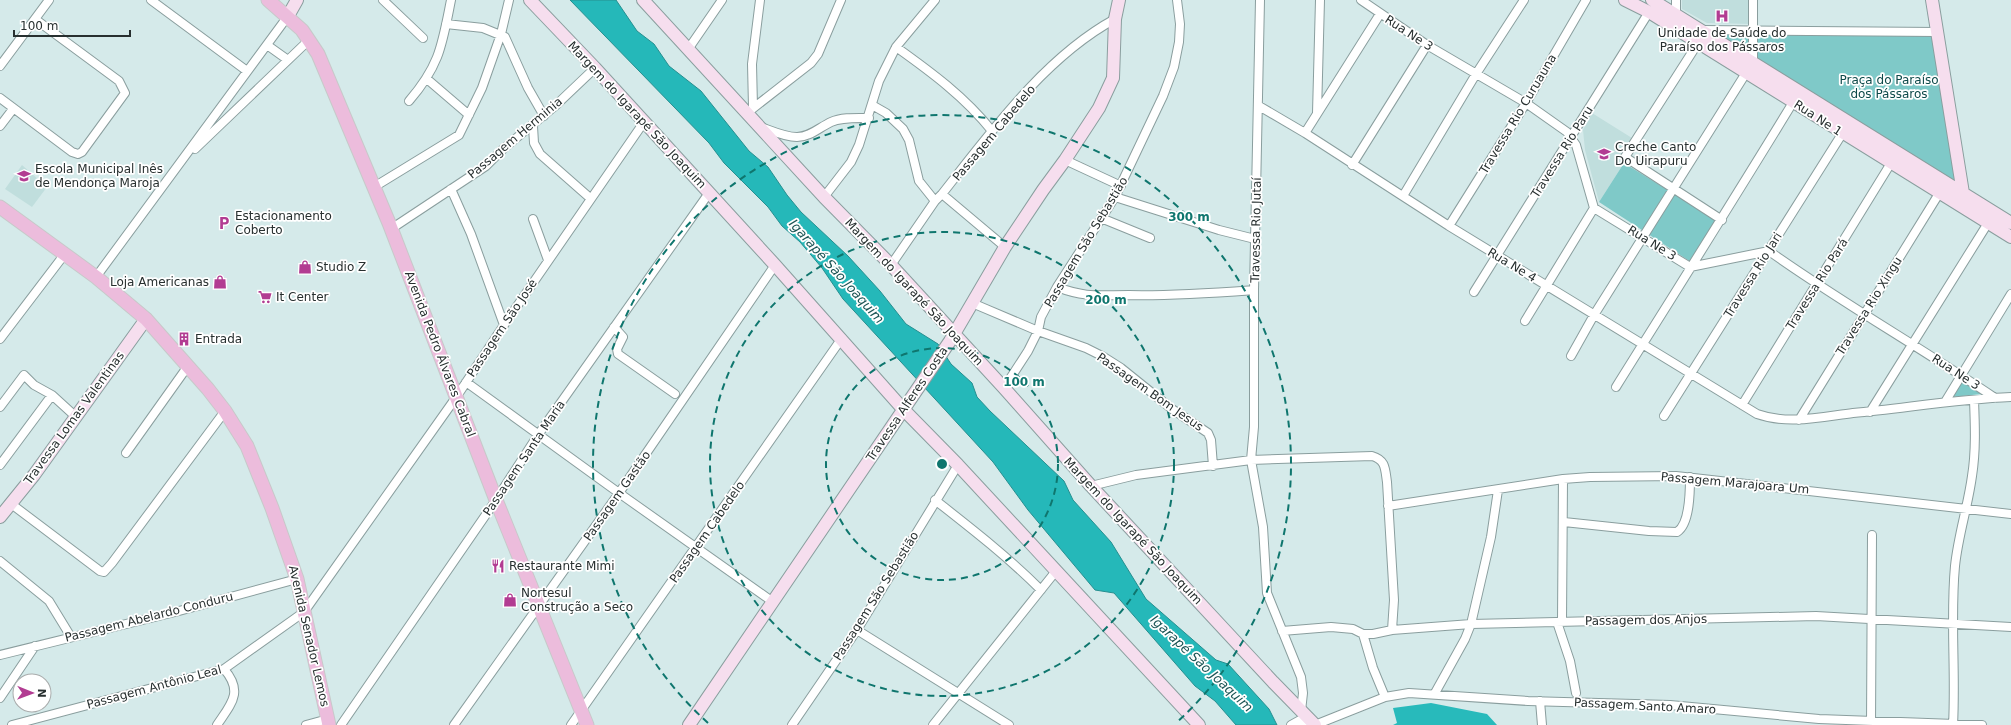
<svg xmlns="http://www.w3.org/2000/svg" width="2011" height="725" font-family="'DejaVu Sans',sans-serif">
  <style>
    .built { fill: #c0dedd }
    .green { fill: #7fc9c8 }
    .forest { fill: #28babb }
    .water { fill: #25b8b9; stroke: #268f90 }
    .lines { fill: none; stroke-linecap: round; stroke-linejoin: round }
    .street-casing { stroke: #8a9e9e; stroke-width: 10 }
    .secondary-casing { stroke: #8a9e9e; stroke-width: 14 }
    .primary-casing { stroke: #c7c9c9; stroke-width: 15 }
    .street { stroke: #fff; stroke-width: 8 }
    .secondary { stroke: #f6deee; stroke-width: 12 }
    .primary { stroke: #ecbcdc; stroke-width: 13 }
    .ring { fill: none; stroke: #0f766e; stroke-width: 2; stroke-dasharray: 7 5 }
    .labels { text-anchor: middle; stroke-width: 3.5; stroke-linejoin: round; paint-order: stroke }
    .street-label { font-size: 12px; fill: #272f2f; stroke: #fff }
    .poi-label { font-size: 12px; fill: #272f2f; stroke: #fff; text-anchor: start }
    .park-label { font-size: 12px; fill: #0d4a4a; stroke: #fff }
    .water-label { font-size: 13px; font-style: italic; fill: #1c5555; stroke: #fff }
    .centre { fill: #0f766e; stroke: #fff; stroke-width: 2 }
    .ring-label { font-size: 12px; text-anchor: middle; font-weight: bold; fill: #0f766e; stroke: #fff; stroke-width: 3.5; stroke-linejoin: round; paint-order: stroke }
  </style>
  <rect width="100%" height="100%" fill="#d5eaea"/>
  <path class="built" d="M1682 0H1749V24L1707 23 1682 9Z
    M1592 113 1632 138 1619 158 1624 163 1599 202 1585 150 1583 130Z
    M22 165 47 187 32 207 5 189Z"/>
  <path class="green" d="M1709 34H1934L1960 194Z
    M1624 163 1716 220 1691 262 1599 202Z
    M1961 379 1982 394 1952 397Z"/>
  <path class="forest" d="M1431 703 1487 714 1497 725H1393L1397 723 1393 708Z"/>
  <path class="water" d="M570 0H616L637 31 654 44 669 66 701 91 749 151 768 167 787 195 801 212 848 256 880 291 906 324 938 344 951 364 972 383 977 397 990 411 1064 481 1073 500 1111 542 1146 599 1216 660 1228 664 1269 709 1277 725H1236L1215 701 1195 686 1114 593 1095 590 1028 510 993 462 843 299 822 268 800 242 782 226 768 207 724 163 709 143Z"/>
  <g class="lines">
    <g class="street-casing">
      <path id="street" d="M151 0 247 71
        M383 0 423 38
        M1260 0 1254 290V427L1251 460 1263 527 1267 593 1301 677 1303 693 1301 711
        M1361 0 1427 45 1526 103 1567 132 1576 145 1594 208 1690 267 1769 251C1842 303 1920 347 1995 398
        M1676 15V0
        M446 24 483 28 505 37 528 88 544 116
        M1701 30 1938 32
        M1698 43 1625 157 1722 220
        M267 45 288 60
        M896 47C931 72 965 97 992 131
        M689 48 722 0
        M1753 63V0
        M0 66 49 0
        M427 79 469 115
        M0 98 72 152 78 154 82 152 125 93 119 81 35 19
        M409 101C440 65 442 45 451 0
        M872 105 886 113 903 129 909 140 919 181 935 201
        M1259 106 1305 133 1449 226 1757 414C1788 425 1821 417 1853 413 1906 408 1958 399 2011 397
        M753 107 752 64 760 0
        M747 113 811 63 818 54 841 0
        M1317 113 1320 0
        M0 126 13 109
        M533 126 534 143 540 154 590 198
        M761 127C772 131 785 137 797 137 810 137 820 127 831 122 842 117 857 118 869 118
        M1305 133 1380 14
        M195 149 309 40
        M1065 160 1121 186
        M1352 165 1427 45
        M374 187 459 135 482 88 501 34 509 0
        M451 189 471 234 504 325
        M942 194 1005 247
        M1403 196 1476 74 1524 0
        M824 197 851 162 859 145 879 81 896 47 935 0
        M1115 197 1219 230 1255 239
        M1101 218 1150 238
        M533 219 548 260
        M1449 226 1526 103 1586 0
        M391 229 486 166 503 149 555 106 595 68
        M891 265 935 201 942 194C991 132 1045 57 1115 19
        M96 277 288 16
        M1057 287C1086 298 1099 295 1129 295 1171 296 1212 293 1254 290
        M1474 292 1649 12
        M972 303 1038 331 1086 348 1102 356 1121 368 1172 409 1208 433 1211 440 1213 466
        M1525 321 1594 208
        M614 327 623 337 617 349 618 354 675 394
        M0 339 64 255
        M1571 356 1594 315 1746 73
        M466 382 619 493 773 602
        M1616 387C1676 291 1736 196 1795 99
        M1004 388 1028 351 1038 331 1041 317 1057 287 1115 197 1163 96 1174 67 1179 42 1180 24 1177 0
        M1945 402 2011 294
        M1742 405 1891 163
        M0 407 24 375 34 385 52 395 75 416
        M1870 412 1988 223
        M1664 416 1842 134
        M1799 420 1940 192
        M126 453 188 366
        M0 465 52 395
        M1091 486 1136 475 1251 460 1372 456C1386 460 1385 469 1387 482L1394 600 1392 630
        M935 500C972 529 1008 557 1041 590
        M10 503 100 571 104 572 112 563 225 411
        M1388 506 1563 479 1590 477 1676 476 2011 514
        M1564 522 1649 531 1677 532C1690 524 1690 491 1690 477
        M0 561 49 601 71 637
        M1562 621 1563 479
        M1557 622 1570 661 1576 693
        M857 630 1009 725
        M1282 631 1331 627 1353 629 1363 634H1373L1392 630 1471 624 1816 616 2011 627
        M1363 634 1373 668 1385 697
        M0 655 179 611 297 579
        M1435 693 1465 639 1471 624 1491 537 1498 490
        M0 698 35 646
        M1540 701 1542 725
        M12 725 224 669 304 612 457 396 504 325 644 122
        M217 725C231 704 244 692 224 669
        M306 725 328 719
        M341 725 496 500 538 435 709 193
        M454 725 619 493 775 265
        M571 725 842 338
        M792 725 857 630 958 465
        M933 725 1056 571
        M1291 725 1300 720 1306 725
        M1315 725 1385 697 1409 693 1528 701 1670 705 1819 719 1982 725
        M1871 725 1872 535
        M1953 725C1956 672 1950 619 1955 566 1958 536 1968 506 1972 476 1976 451 1975 425 1974 400"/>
    </g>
    <g class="secondary-casing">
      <path id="secondary" d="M530 0 595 68 775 265 903 409 958 465 1199 725
        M643 0 824 197 891 265 1004 388 1091 486 1273 682 1315 725
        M1625 0 1649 12 2011 237
        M1652 0 2011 223
        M1932 0 1963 193 1961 198
        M288 16 297 0
        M0 517 34 475 146 319
        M689 725 950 341 1005 247 1043 190 1065 160 1099 108 1113 78 1115 19 1119 0"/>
    </g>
    <g class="primary-casing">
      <path id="primary" d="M268 0 302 30 318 54 389 223 496 500 587 725
        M0 207 96 277 146 319 208 389 225 411 247 446 272 508 297 579 329 725"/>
    </g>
    <use href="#street" class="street"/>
    <use href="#secondary" class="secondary"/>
    <use href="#primary" class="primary"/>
  </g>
  <g class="ring">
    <circle cx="942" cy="464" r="116"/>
    <circle cx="942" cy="464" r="232"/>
    <path d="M708 723A349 349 0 1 1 1176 723"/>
  </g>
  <defs>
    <g id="hospital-bare" transform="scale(1.08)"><path d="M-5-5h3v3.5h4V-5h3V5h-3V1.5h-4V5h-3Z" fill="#b23c92" stroke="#fff" stroke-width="2.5" paint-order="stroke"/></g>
    <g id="school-bare" transform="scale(1.08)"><path d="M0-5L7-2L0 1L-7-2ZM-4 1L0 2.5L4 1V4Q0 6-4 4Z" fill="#b23c92" stroke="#fff" stroke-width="2.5" paint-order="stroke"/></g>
    <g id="parking-bare" transform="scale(1.08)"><path d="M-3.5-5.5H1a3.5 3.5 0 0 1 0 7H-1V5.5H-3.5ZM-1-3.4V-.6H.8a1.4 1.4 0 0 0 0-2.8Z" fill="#b23c92" stroke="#fff" stroke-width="2.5" paint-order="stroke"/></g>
    <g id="shop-bare" transform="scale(1.08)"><path d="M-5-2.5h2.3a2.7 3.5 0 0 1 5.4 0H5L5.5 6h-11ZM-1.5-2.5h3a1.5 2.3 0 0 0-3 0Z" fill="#b23c92" stroke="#fff" stroke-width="2.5" paint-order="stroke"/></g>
    <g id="supermarket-bare" transform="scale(1.08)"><path d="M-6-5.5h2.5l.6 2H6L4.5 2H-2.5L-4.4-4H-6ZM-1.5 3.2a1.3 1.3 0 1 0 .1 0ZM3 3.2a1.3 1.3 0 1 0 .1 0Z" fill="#b23c92" stroke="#fff" stroke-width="2.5" paint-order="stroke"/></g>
    <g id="building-bare" transform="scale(1.08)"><path d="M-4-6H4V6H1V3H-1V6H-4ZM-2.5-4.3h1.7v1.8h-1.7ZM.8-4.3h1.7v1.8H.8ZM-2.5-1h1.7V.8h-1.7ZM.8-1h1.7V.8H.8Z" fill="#b23c92" stroke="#fff" stroke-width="2.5" paint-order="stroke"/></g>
    <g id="restaurant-bare" transform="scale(1.08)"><path d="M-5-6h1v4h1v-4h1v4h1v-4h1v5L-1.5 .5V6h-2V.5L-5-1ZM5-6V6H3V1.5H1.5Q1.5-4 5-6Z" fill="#b23c92" stroke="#fff" stroke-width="2.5" paint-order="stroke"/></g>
  </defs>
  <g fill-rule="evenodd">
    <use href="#hospital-bare" x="1722" y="16"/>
    <use href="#school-bare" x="1604" y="154"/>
    <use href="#school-bare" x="24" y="176"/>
    <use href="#parking-bare" x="224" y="223"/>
    <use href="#shop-bare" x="305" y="267"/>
    <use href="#shop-bare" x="220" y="282"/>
    <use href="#supermarket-bare" x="265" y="297"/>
    <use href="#building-bare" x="184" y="339"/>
    <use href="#restaurant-bare" x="498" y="566"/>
    <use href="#shop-bare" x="510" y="600"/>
  </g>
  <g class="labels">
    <g class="street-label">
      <text transform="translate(1409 33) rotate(33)" y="4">Rua Ne 3</text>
      <text transform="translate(1518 114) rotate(-59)" y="4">Travessa Rio Curuauna</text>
      <text transform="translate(637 115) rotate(47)" y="4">Margem do Igarapé São Joaquim</text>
      <text transform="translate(1818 118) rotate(33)" y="4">Rua Ne 1</text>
      <text transform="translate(994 133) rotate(-50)" y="4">Passagem Cabedelo</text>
      <text transform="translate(515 138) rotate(-40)" y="4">Passagem Herminia</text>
      <text transform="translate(1562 152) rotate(-58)" y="4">Travessa Rio Paru</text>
      <text transform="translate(1256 230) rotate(-89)" y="4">Travessa Rio Jutaí</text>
      <text transform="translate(1086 242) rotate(-59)" y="4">Passagem São Sebastião</text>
      <text transform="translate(1652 243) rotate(32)" y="4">Rua Ne 3</text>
      <text transform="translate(1512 265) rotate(31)" y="4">Rua Ne 4</text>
      <text transform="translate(1753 275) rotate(-58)" y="4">Travessa Rio Jari</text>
      <text transform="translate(1817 284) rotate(-58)" y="4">Travessa Rio Pará</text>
      <text transform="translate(914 292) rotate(47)" y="4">Margem do Igarapé São Joaquim</text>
      <text transform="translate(1869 306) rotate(-58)" y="4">Travessa Rio Xingu</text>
      <text transform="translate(502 328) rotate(-56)" y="4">Passagem São José</text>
      <text transform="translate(440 354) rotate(69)" y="4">Avenida Pedro Álvares Cabral</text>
      <text transform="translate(1956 372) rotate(33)" y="4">Rua Ne 3</text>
      <text transform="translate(1150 392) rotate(35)" y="4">Passagem Bom Jesus</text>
      <text transform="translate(907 404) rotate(-56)" y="4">Travessa Alferes Costa</text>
      <text transform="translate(74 418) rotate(-54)" y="4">Travessa Lomas Valentinas</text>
      <text transform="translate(524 458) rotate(-56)" y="4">Passagem Santa Maria</text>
      <text transform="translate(1735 483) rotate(5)" y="4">Passagem Marajoara Um</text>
      <text transform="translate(617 496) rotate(-55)" y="4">Passagem Gastão</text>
      <text transform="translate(1133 531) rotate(47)" y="4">Margem do Igarapé São Joaquim</text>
      <text transform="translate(707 532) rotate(-55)" y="4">Passagem Cabedelo</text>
      <text transform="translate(876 596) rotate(-58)" y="4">Passagem São Sebastião</text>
      <text transform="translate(149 617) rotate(-14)" y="4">Passagem Abelardo Conduru</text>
      <text transform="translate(1646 620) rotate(-1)" y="4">Passagem dos Anjos</text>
      <text transform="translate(309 636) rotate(77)" y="4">Avenida Senador Lemos</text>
      <text transform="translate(154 687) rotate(-15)" y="4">Passagem Antônio Leal</text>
      <text transform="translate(1645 706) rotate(3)" y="4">Passagem Santo Amaro</text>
    </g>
    <g class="poi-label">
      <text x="1722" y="37" text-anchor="middle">Unidade de Saúde do<tspan x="1722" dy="14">Paraíso dos Pássaros</tspan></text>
      <text x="1615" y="151">Creche Canto<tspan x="1615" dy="14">Do Uirapuru</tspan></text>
      <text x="35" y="173">Escola Municipal Inês<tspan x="35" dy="14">de Mendonça Maroja</tspan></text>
      <text x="235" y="220">Estacionamento<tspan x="235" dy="14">Coberto</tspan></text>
      <text x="316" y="271">Studio Z</text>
      <text x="209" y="286" text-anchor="end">Loja Americanas</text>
      <text x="276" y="301">It Center</text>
      <text x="195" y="343">Entrada</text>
      <text x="509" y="570">Restaurante Mimi</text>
      <text x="521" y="597">Nortesul<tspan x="521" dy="14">Construção a Seco</tspan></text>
    </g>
    <g class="park-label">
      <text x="1889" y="84">Praça do Paraíso<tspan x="1889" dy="14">dos Pássaros</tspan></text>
    </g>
    <g class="water-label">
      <text transform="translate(837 271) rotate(48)" y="5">Igarapé São Joaquim</text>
      <text transform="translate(1202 663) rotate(43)" y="5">Igarapé São Joaquim</text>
    </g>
  </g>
  <circle cx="942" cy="464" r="6" class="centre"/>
  <g class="ring-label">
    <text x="1189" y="221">300 m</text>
    <text x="1106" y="304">200 m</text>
    <text x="1024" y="386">100 m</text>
  </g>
  <g transform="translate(32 693) rotate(91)"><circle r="19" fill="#ffffff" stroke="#a9acac"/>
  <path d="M0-3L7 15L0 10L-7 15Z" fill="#b23c92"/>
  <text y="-6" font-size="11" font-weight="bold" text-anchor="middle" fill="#272f2f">N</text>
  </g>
  <path d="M14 30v6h116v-6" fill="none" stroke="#272f2f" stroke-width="2"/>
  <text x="20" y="30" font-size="12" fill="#272f2f" stroke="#ffffff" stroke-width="3" paint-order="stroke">100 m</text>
</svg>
